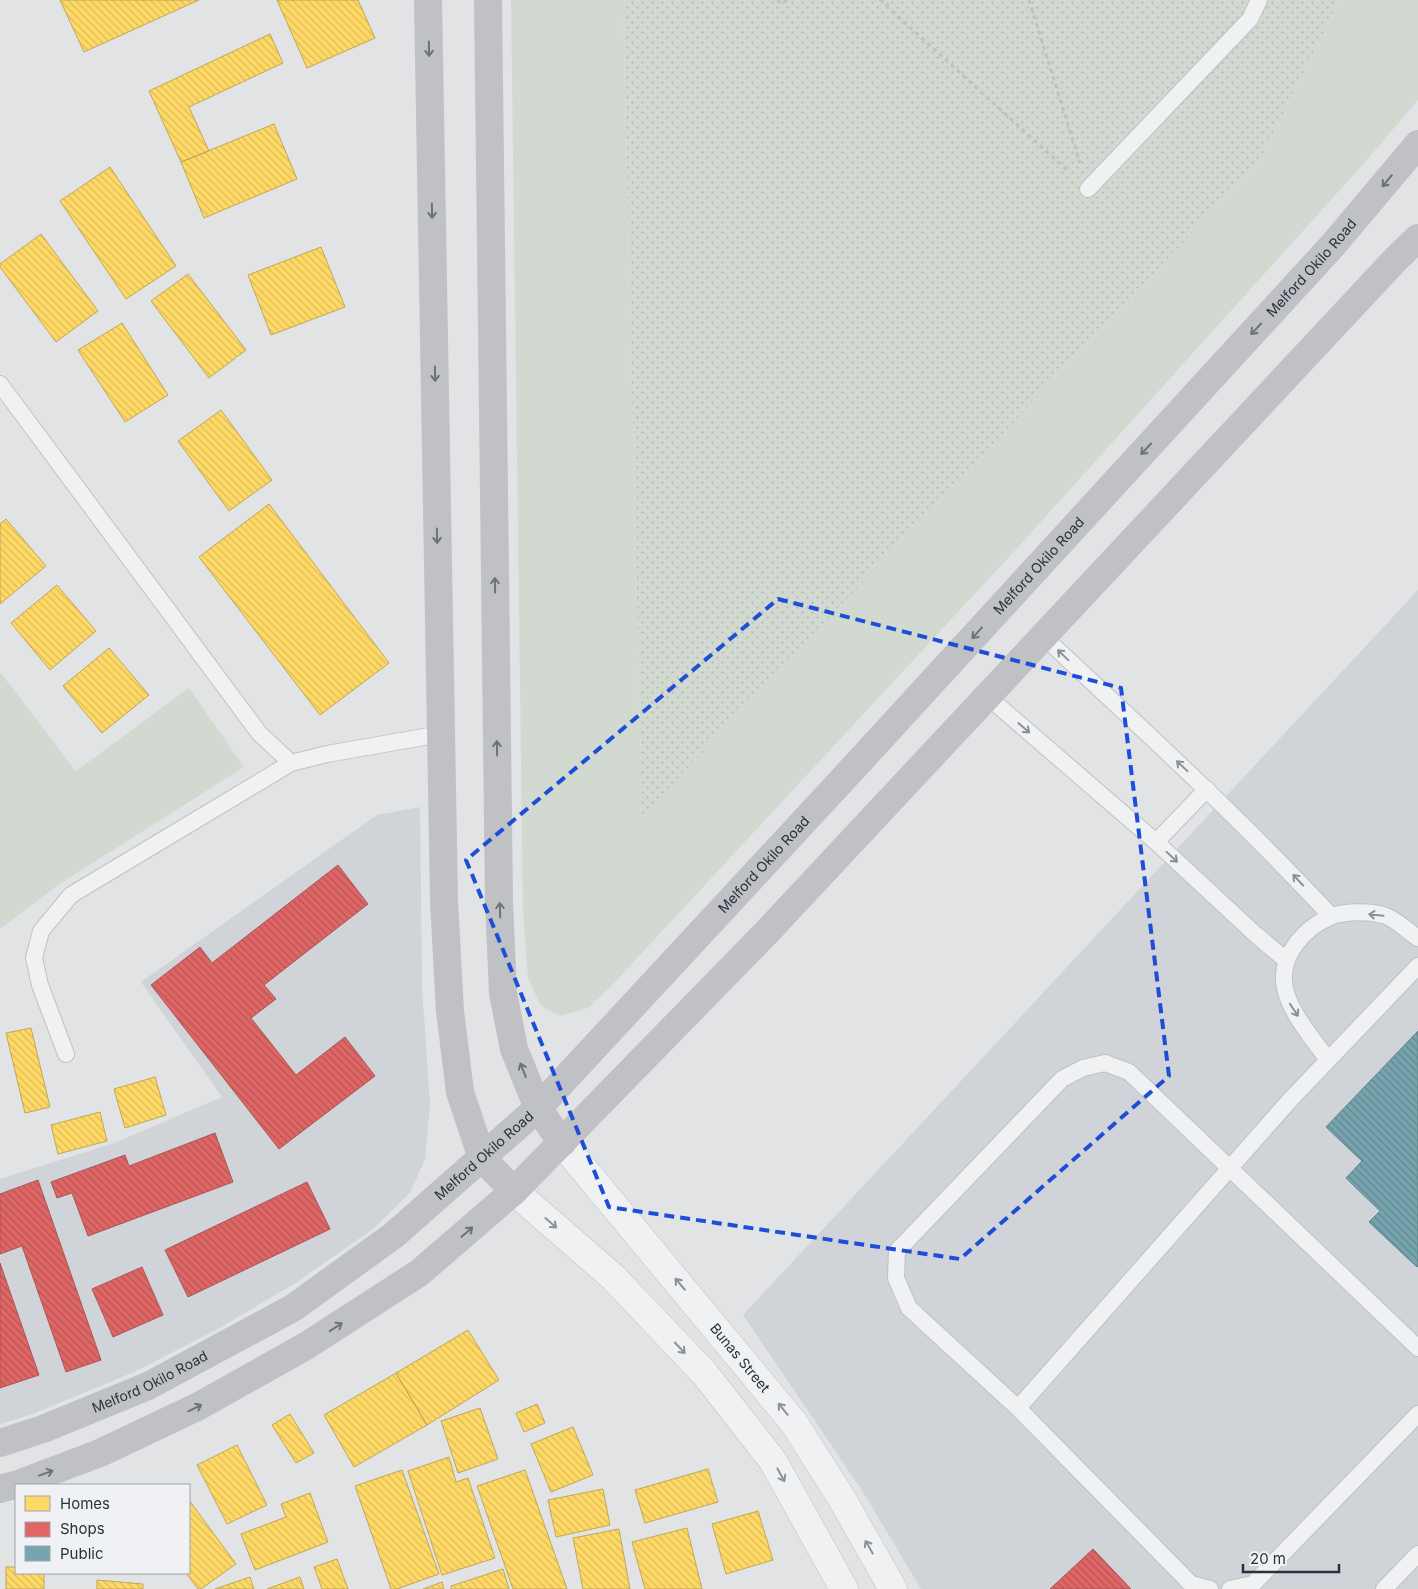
<svg xmlns="http://www.w3.org/2000/svg" width="1418" height="1589" font-family="Inter,sans-serif">
  <style>
    .built { fill: #d0d3d8 }
    .green { fill: #d2d9d1 }
    .park { fill: url(#park-dots) }
    .homes { fill: url(#homes-back-hatch); stroke: #bfa75a }
    .shops { fill: url(#shops-back-hatch); stroke: #a9565a }
    .public { fill: url(#public-back-hatch); stroke: #5f828d }
    .lines { fill: none; stroke-linecap: round; stroke-linejoin: round }
    .lane-casing { stroke: #bfc1c3; stroke-width: 18 }
    .street-casing { stroke: #bfc1c3; stroke-width: 29 }
    .path { stroke: #bfc1c4; stroke-width: 3; stroke-dasharray: 4 4; stroke-linecap: butt }
    .lane { stroke: #f0f1f3; stroke-width: 16 }
    .street { stroke: #f0f1f3; stroke-width: 28 }
    .secondary { stroke: #bfc1c5; stroke-width: 28 }
    .oneway { stroke: #6c727a }
    .oneway2 { stroke: #8c9198 }
    .marked { fill: none; stroke: #1d4ed8; stroke-width: 4; stroke-dasharray: 10 6; stroke-linejoin: round }
    .labels { text-anchor: middle; stroke-width: 5; stroke-linejoin: round; paint-order: stroke }
    .street-label { font-size: 14px; fill: #29313d; stroke: #eff1f5 }
  </style>
  <defs>
    <pattern id="park-dots" width="8" height="8" patternUnits="userSpaceOnUse" patternTransform="scale(1.25)"><rect width="8" height="8" fill="#d2d9d1"/><path d="M2 2h.1M6 6h.1" fill="none" stroke="#b4bbb4" stroke-width="1.8" stroke-linecap="round"/></pattern>
    <pattern id="homes-back-hatch" width="6" height="6" patternUnits="userSpaceOnUse" patternTransform="scale(1.25)"><rect width="6" height="6" fill="#ffd966"/><path d="M-1 5l2 2M0 0l6 6M5-1l2 2" fill="none" stroke="#dbbb59"/></pattern>
    <pattern id="shops-back-hatch" width="6" height="6" patternUnits="userSpaceOnUse" patternTransform="scale(1.25)"><rect width="6" height="6" fill="#e06666"/><path d="M-1 5l2 2M0 0l6 6M5-1l2 2" fill="none" stroke="#b65555"/></pattern>
    <pattern id="public-back-hatch" width="6" height="6" patternUnits="userSpaceOnUse" patternTransform="scale(1.25)"><rect width="6" height="6" fill="#76a5af"/><path d="M-1 5l2 2M0 0l6 6M5-1l2 2" fill="none" stroke="#618790"/></pattern>
  </defs>
  <rect width="100%" height="100%" fill="#e1e3e5"/>
  <path class="built" d="M1418 590V1589H921L863 1492 743 1315Z
    M420 807 422 987 430 1104 425 1159 410 1193 373 1229 294 1284 216 1330 134 1372 33 1414 0 1424V1179L114 1143 222 1097 141 982 377 815Z"/>
  <path class="green" d="M511 0H623L642 815 1258 163 1340 0H1418V100L1366 161 1020 545 615 982 588 1008 560 1016 541 1006 528 978 523 912Z
    M0 672 76 771 189 688 244 767 58 885 0 929Z"/>
  <path class="park" d="M623 0H1340L1258 163 642 816Z"/>
  <path class="homes" d="M60 0H199L84 52Z
    M277 0H358L375 38 307 68Z
    M270 34 283 63 189 107 209 151 181 162 149 91Z
    M274 124 297 179 204 218 181 162Z
    M110 167 176 266 126 299 60 201Z
    M41 234 98 311 56 342 0 267V264Z
    M321 247 345 307 271 335 248 275Z
    M188 274 246 350 209 378 151 301Z
    M122 323 168 395 125 422 78 350Z
    M221 410 272 480 229 511 178 441Z
    M269 504 389 663 320 715 199 557Z
    M6 519 46 566 0 604V524Z
    M57 585 96 631 50 670 11 623Z
    M109 648 149 695 102 733 63 686Z
    M31 1028 50 1107 25 1113 6 1033Z
    M155 1077 166 1115 125 1128 114 1089Z
    M100 1112 107 1141 58 1154 51 1125Z
    M468 1330 499 1380 427 1425 396 1373Z
    M396 1373 427 1425 354 1467 324 1415Z
    M537 1404 545 1423 524 1432 516 1413Z
    M480 1408 498 1459 458 1473 441 1421Z
    M290 1414 314 1453 296 1463 272 1425Z
    M573 1427 593 1475 551 1492 531 1444Z
    M237 1445 267 1505 227 1524 197 1465Z
    M449 1457 456 1482 468 1478 495 1558 442 1575 408 1471Z
    M708 1469 718 1502 645 1523 635 1490Z
    M402 1470 439 1574 397 1589H391L355 1486Z
    M525 1470 567 1589H513L477 1486Z
    M603 1489 610 1525 556 1537 548 1500Z
    M310 1493 328 1542 255 1570 241 1534 286 1517 281 1504Z
    M189 1500 236 1564 201 1589H198L186 1573H189Z
    M758 1511 773 1560 726 1574 712 1524Z
    M687 1528 702 1589H645L632 1542Z
    M619 1529 630 1589H583L573 1538Z
    M337 1559 348 1589H322L314 1567Z
    M6 1567H16V1573H44V1589H6Z
    M503 1569 509 1589H451V1586Z
    M250 1577 254 1589H215Z
    M300 1577 304 1589H267Z
    M97 1580 143 1584V1589H97Z
    M442 1582 444 1589H423Z"/>
  <path class="shops" d="M338 865 368 904 264 985 276 999 251 1018 296 1075 345 1037 375 1076 279 1149 151 985 200 947 212 963Z
    M215 1133 233 1182 88 1236 72 1193 57 1198 51 1182 125 1155 129 1166Z
    M38 1180 101 1360 66 1372 22 1246 0 1254V1194Z
    M307 1182 330 1229 188 1297 165 1250Z
    M0 1263 39 1375 0 1388Z
    M142 1267 163 1315 113 1337 92 1289Z
    M1093 1549 1131 1589H1050Z"/>
  <path class="public" d="M1418 1031V1266L1417 1267 1369 1222 1380 1211 1346 1178 1362 1161 1326 1127Z"/>
  <g class="lines">
    <g class="lane-casing">
      <path id="lane" d="M1088 189 1250 19 1259 0
        M0 384 259 733 291 763 327 754 441 734
        M1044 637C1141 728 1240 818 1331 916
        M987 696 1156 842 1255 934 1286 960
        M1156 842 1207 789
        M66 1054 40 985 34 958 41 931 71 895 291 763
        M1328 1060C1313 1039 1285 1007 1284 981 1282 953 1305 928 1330 917 1342 911 1370 911 1383 915 1393 917 1409 932 1418 938
        M1018 1408 1290 1100 1418 966
        M1210 1589 1191 1584 1018 1408 909 1308 896 1278 897 1251 1062 1079 1083 1068 1105 1063 1129 1072 1418 1348
        M1230 1589 1253 1584 1418 1414
        M1384 1589 1418 1554"/>
    </g>
    <g class="street-casing">
      <g id="street">
        <path id="s1" d="M562 1143 794 1423 842 1499 893 1589"/>
        <path d="M514 1191 614 1278 705 1374 773 1461 844 1589"/>
      </g>
    </g>
    <path class="path" d="M777 0 781 3 789 0
      M880 0 1069 172
      M1029 0 1080 163
      M886 6 891 0"/>
    <use href="#lane" class="lane"/>
    <use href="#street" class="street"/>
    <g class="secondary">
      <path d="M428 0 444 901 450 1011 460 1092 482 1158 514 1191"/>
      <path d="M488 0 499 902 503 993 514 1049 538 1108 562 1143"/>
      <path id="s2" d="M0 1443 43 1429 148 1386 293 1308 394 1235 538 1108 845 777 1333 245 1418 144"/>
      <path d="M0 1489 18 1484 100 1453 199 1406 306 1346 419 1273 514 1191 766 933 1396 259 1418 238"/>
    </g>
  </g>
  <defs><path id="oneway-shaft" d="M-6 0H5M1.5-3L5.5 0L1.5 3" fill="none" stroke-width="1.6" stroke-linecap="round" stroke-linejoin="round" transform="scale(1.25)"/></defs>
  <g class="oneway">
    <use href="#oneway-shaft" transform="translate(429 49) rotate(89)"/>
    <use href="#oneway-shaft" transform="translate(1387 181) rotate(130)"/>
    <use href="#oneway-shaft" transform="translate(432 211) rotate(89)"/>
    <use href="#oneway-shaft" transform="translate(1256 329) rotate(133)"/>
    <use href="#oneway-shaft" transform="translate(435 374) rotate(89)"/>
    <use href="#oneway-shaft" transform="translate(1146 449) rotate(133)"/>
    <use href="#oneway-shaft" transform="translate(437 536) rotate(89)"/>
    <use href="#oneway-shaft" transform="translate(495 585) rotate(-91)"/>
    <use href="#oneway-shaft" transform="translate(977 633) rotate(132)"/>
    <use href="#oneway-shaft" transform="translate(497 748) rotate(-91)"/>
    <use href="#oneway-shaft" transform="translate(500 910) rotate(-92)"/>
    <use href="#oneway-shaft" transform="translate(523 1070) rotate(-112)"/>
    <use href="#oneway-shaft" transform="translate(467 1232) rotate(-41)"/>
    <use href="#oneway-shaft" transform="translate(336 1327) rotate(-33)"/>
    <use href="#oneway-shaft" transform="translate(195 1408) rotate(-26)"/>
    <use href="#oneway-shaft" transform="translate(46 1473) rotate(-20)"/>
  </g>
  <g class="oneway2">
    <use href="#oneway-shaft" transform="translate(1063 655) rotate(-137)"/>
    <use href="#oneway-shaft" transform="translate(1024 728) rotate(41)"/>
    <use href="#oneway-shaft" transform="translate(1182 766) rotate(-137)"/>
    <use href="#oneway-shaft" transform="translate(1172 857) rotate(43)"/>
    <use href="#oneway-shaft" transform="translate(1298 880) rotate(-133)"/>
    <use href="#oneway-shaft" transform="translate(1376 915) rotate(-174)"/>
    <use href="#oneway-shaft" transform="translate(1294 1010) rotate(56)"/>
    <use href="#oneway-shaft" transform="translate(551 1223) rotate(41)"/>
    <use href="#oneway-shaft" transform="translate(680 1284) rotate(-130)"/>
    <use href="#oneway-shaft" transform="translate(680 1348) rotate(47)"/>
    <use href="#oneway-shaft" transform="translate(783 1409) rotate(-129)"/>
    <use href="#oneway-shaft" transform="translate(781 1475) rotate(61)"/>
    <use href="#oneway-shaft" transform="translate(869 1547) rotate(-120)"/>
  </g>
  <path class="marked" d="M778 599 1121 688 1169 1076 960 1259 609 1207 466 860Z"/>
  <g class="labels">
    <g class="street-label">
      <text dy="5" stroke="none"><textPath href="#s2" startOffset="1782">Melford Okilo Road</textPath></text>
      <text dy="5" stroke="none"><textPath href="#s2" startOffset="1378">Melford Okilo Road</textPath></text>
      <text dy="5" stroke="none"><textPath href="#s2" startOffset="972">Melford Okilo Road</textPath></text>
      <text dy="5" stroke="none"><textPath href="#s2" startOffset="568">Melford Okilo Road</textPath></text>
      <text dy="5" stroke="none"><textPath href="#s1" startOffset="279">Bunas Street</textPath></text>
      <text dy="5" stroke="none"><textPath href="#s2" startOffset="162">Melford Okilo Road</textPath></text>
    </g>
  </g>
  <rect x="15" y="1484" width="175" height="90" fill="#eff1f5" stroke="#a0a4ab"/>
  <rect x="25" y="1496" width="25" height="15" fill="#ffd966" stroke="#a0a4ab"/>
  <text x="60" y="1509" font-size="15" fill="#29313d">Homes</text>
  <rect x="25" y="1522" width="25" height="15" fill="#e06666" stroke="#a0a4ab"/>
  <text x="60" y="1534" font-size="15" fill="#29313d">Shops</text>
  <rect x="25" y="1546" width="25" height="15" fill="#76a5af" stroke="#a0a4ab"/>
  <text x="60" y="1559" font-size="15" fill="#29313d">Public</text>
  <path d="M1243 1564v8h96v-8" fill="none" stroke="#29313d" stroke-width="2.5"/>
  <text x="1250" y="1564" font-size="15" fill="#29313d" stroke="#eff1f5" stroke-width="4" paint-order="stroke">20 m</text>
</svg>
